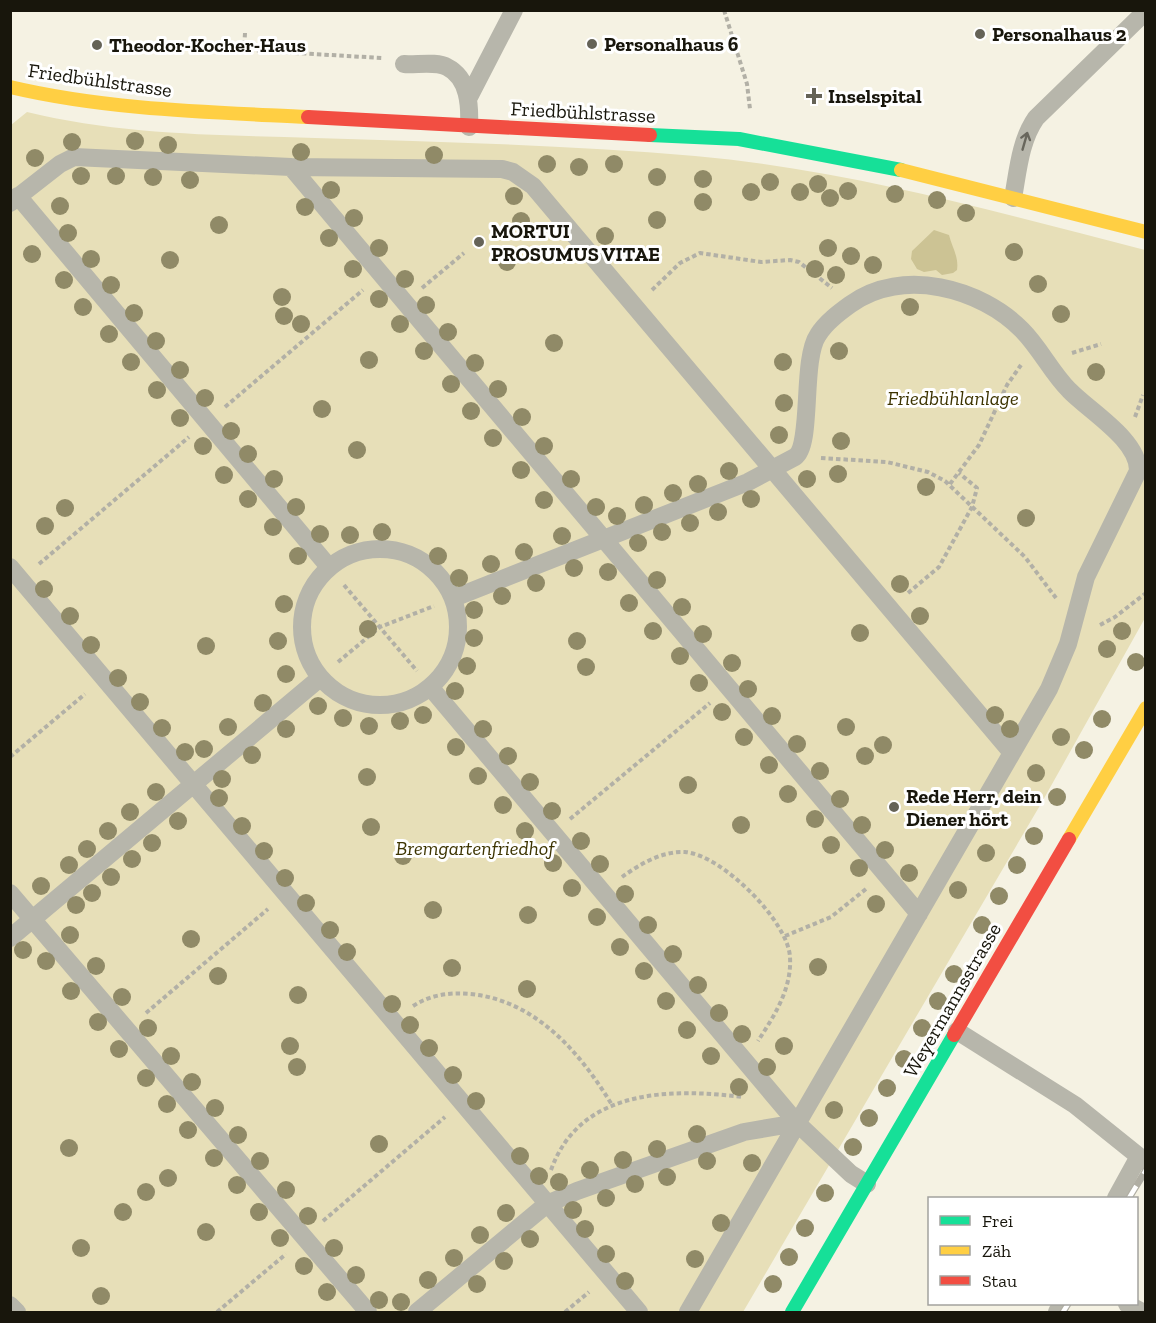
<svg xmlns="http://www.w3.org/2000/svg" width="1156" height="1323" font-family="'Zilla Slab',serif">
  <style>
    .green { fill: #e7dfb8 }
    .water { fill: #ccc394 }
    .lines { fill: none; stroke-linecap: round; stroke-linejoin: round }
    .path { stroke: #b2b0a6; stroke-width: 4; stroke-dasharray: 4.5 3; stroke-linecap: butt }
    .lane { stroke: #b7b6ab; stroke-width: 18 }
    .fast { stroke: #16e098; stroke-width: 14 }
    .slow { stroke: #ffcf43; stroke-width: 14 }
    .jam { stroke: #f24e42; stroke-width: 14 }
    .rail-casing { stroke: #b0aea3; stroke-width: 7 }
    .rail { stroke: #fff; stroke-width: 4.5; stroke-dasharray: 14; stroke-linecap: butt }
    .tree { fill: #908a67 }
    .oneway { stroke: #68665c }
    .poi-dot { fill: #656357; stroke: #fff; stroke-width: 2 }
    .labels { text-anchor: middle; stroke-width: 6; stroke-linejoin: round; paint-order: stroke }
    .poi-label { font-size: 20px; font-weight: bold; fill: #18160c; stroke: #fff; text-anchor: start }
    .street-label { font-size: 20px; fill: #18160c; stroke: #fff }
    .park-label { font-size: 20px; font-style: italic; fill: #3d3401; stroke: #fff }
  </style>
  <rect width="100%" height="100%" fill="#f5f2e3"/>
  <path class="green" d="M27 112C121 135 219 135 315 138 442 142 569 145 695 156 849 170 997 212 1145 250V618L1042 802 743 1312H11V125Z"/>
  <path class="water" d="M934 230 949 235C952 247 959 257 957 270L953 273 942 275 936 270 924 272 917 269 911 259 912 251Z"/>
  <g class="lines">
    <path class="path" d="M724 10 747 84 750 109
      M245 33 244 50 382 58
      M422 288 464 253
      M652 290 680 263 700 253 761 262 790 260 799 262 832 288
      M1072 353 1101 344
      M225 407 363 290
      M1135 417 1143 395
      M821 458 887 462 928 472 945 481 1025 557 1056 598
      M950 484 979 445 1007 385 1021 365
      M39 564 189 437
      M344 585 417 671
      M908 593 939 567 972 507 977 488 959 473
      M1100 625 1115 617 1146 593
      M338 662 380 627 434 606
      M10 757 85 694
      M570 819 710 703
      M622 877C640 864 662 851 685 852 722 855 788 921 790 957 792 989 774 1016 758 1041
      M785 936 831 917 866 889
      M413 1006C430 995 449 992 470 994 535 1000 580 1052 612 1105
      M146 1013 268 909
      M551 1170C580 1089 669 1088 742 1097
      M323 1221 445 1117
      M217 1312 286 1254
      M565 1312 589 1292"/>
    <path class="lane" d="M404 64C416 65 437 61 447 67 469 78 470 106 469 127
      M469 97 514 10
      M291 167 919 914
      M18 196 329 567
      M1013 198C1018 171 1020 141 1036 118L1146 11
      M10 203 60 164 74 157 291 167 502 169 513 172 533 186 1012 753
      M302 627a78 78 0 1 1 156 0a78 78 0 1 1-156 0Z
      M10 567 639 1312
      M454 598 748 482 795 457C813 445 801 360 818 335 826 322 840 312 851 304 902 267 981 288 1022 330 1040 348 1051 372 1069 390 1089 411 1139 440 1138 471L1086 577 1068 644 1049 689 688 1312
      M431 688 797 1123 851 1174 867 1184
      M10 893 368 1312
      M10 938 320 678
      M957 1031 1075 1105 1146 1162
      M1116 1198 1138 1158
      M1127 1304 1142 1312
      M10 1305 17 1312
      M417 1312 547 1204 577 1191 744 1132 797 1123
      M1057 1312 1061 1304"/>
    <path class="fast" d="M650 135 739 139 901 170
      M792 1312 954 1035"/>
    <path class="slow" d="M10 87C108 110 208 112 308 117
      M901 170 1146 232
      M1069 839 1146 708"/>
    <path class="jam" d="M308 117 650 135
      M954 1035 1069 839"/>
    <g class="rail-casing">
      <path id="rail" d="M1129 1198 1146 1170
        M1063 1312 1068 1304"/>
    </g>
    <use href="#rail" class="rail"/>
  </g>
  <g class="tree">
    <circle cx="135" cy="141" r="9"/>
    <circle cx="72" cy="142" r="9"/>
    <circle cx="168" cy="145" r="9"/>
    <circle cx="301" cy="152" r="9"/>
    <circle cx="434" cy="155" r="9"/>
    <circle cx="35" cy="158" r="9"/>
    <circle cx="547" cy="164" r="9"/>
    <circle cx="614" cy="164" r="9"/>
    <circle cx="579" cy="167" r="9"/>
    <circle cx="81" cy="176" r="9"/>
    <circle cx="116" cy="176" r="9"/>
    <circle cx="153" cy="177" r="9"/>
    <circle cx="657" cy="177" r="9"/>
    <circle cx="703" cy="179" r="9"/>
    <circle cx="190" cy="180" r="9"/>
    <circle cx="770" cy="182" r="9"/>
    <circle cx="818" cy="184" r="9"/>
    <circle cx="331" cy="190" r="9"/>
    <circle cx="848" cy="191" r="9"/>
    <circle cx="751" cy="192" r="9"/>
    <circle cx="800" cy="192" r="9"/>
    <circle cx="895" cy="194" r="9"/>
    <circle cx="514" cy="196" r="9"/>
    <circle cx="830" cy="198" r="9"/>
    <circle cx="937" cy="200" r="9"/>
    <circle cx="703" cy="202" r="9"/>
    <circle cx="60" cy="206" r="9"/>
    <circle cx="305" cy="207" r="9"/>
    <circle cx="966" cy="213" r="9"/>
    <circle cx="354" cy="218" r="9"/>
    <circle cx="657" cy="220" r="9"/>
    <circle cx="521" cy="221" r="9"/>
    <circle cx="219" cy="225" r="9"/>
    <circle cx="68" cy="233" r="9"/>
    <circle cx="605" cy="236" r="9"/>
    <circle cx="329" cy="238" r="9"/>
    <circle cx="379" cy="248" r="9"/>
    <circle cx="828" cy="248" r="9"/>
    <circle cx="1014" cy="252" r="9"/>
    <circle cx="32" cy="254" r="9"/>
    <circle cx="851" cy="256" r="9"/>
    <circle cx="91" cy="259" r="9"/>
    <circle cx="170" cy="260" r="9"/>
    <circle cx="507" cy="262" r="9"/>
    <circle cx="873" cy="265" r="9"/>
    <circle cx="353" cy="269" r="9"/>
    <circle cx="815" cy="269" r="9"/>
    <circle cx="836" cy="275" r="9"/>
    <circle cx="405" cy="279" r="9"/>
    <circle cx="64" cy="280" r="9"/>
    <circle cx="1038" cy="284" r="9"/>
    <circle cx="111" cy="285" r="9"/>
    <circle cx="282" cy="297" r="9"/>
    <circle cx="379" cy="299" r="9"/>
    <circle cx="426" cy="305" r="9"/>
    <circle cx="83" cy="307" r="9"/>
    <circle cx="910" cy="307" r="9"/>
    <circle cx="134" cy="313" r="9"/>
    <circle cx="1061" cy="314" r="9"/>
    <circle cx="284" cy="316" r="9"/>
    <circle cx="301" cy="324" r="9"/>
    <circle cx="400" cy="324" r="9"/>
    <circle cx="448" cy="332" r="9"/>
    <circle cx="109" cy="334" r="9"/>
    <circle cx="156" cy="341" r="9"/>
    <circle cx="554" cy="343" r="9"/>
    <circle cx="424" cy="351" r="9"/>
    <circle cx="839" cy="351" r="9"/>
    <circle cx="369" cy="360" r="9"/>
    <circle cx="131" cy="362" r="9"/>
    <circle cx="783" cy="362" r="9"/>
    <circle cx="475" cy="363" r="9"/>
    <circle cx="180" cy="370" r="9"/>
    <circle cx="1096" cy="372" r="9"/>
    <circle cx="451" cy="384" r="9"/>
    <circle cx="498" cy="389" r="9"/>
    <circle cx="157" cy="390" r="9"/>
    <circle cx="205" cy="398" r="9"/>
    <circle cx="784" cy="403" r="9"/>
    <circle cx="322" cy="409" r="9"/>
    <circle cx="471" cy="411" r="9"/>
    <circle cx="522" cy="417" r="9"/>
    <circle cx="180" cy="418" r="9"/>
    <circle cx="231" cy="431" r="9"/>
    <circle cx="779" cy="435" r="9"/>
    <circle cx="493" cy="438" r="9"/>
    <circle cx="841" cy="441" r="9"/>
    <circle cx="203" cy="446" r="9"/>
    <circle cx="544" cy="446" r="9"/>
    <circle cx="357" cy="450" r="9"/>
    <circle cx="248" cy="454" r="9"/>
    <circle cx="521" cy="470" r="9"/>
    <circle cx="729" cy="471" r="9"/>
    <circle cx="838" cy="474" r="9"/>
    <circle cx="224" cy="475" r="9"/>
    <circle cx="274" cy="479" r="9"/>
    <circle cx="571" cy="479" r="9"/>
    <circle cx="807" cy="479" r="9"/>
    <circle cx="698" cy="484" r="9"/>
    <circle cx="926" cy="487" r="9"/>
    <circle cx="673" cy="493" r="9"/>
    <circle cx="248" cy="499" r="9"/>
    <circle cx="751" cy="499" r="9"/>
    <circle cx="544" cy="500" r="9"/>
    <circle cx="644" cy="505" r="9"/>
    <circle cx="296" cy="507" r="9"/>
    <circle cx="596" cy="507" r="9"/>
    <circle cx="65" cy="508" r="9"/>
    <circle cx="718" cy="512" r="9"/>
    <circle cx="617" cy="516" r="9"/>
    <circle cx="1026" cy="518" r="9"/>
    <circle cx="690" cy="523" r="9"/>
    <circle cx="45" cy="526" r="9"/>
    <circle cx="273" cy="527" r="9"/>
    <circle cx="382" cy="532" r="9"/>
    <circle cx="662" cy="532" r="9"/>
    <circle cx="320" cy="534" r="9"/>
    <circle cx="350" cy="535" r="9"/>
    <circle cx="562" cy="536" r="9"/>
    <circle cx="638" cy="543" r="9"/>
    <circle cx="524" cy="552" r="9"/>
    <circle cx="298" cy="556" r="9"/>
    <circle cx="438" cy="556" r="9"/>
    <circle cx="491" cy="564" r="9"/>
    <circle cx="574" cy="568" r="9"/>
    <circle cx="608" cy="572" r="9"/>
    <circle cx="459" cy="578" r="9"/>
    <circle cx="657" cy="580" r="9"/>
    <circle cx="536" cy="583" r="9"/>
    <circle cx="900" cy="584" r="9"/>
    <circle cx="44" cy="589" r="9"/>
    <circle cx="502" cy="596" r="9"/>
    <circle cx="629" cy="603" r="9"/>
    <circle cx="284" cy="604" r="9"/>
    <circle cx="682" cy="607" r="9"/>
    <circle cx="474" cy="610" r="9"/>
    <circle cx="70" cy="616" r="9"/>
    <circle cx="920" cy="616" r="9"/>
    <circle cx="368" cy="629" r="9"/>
    <circle cx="653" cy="631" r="9"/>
    <circle cx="1122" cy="631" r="9"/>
    <circle cx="860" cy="633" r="9"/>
    <circle cx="703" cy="634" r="9"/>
    <circle cx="474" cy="638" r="9"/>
    <circle cx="278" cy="641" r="9"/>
    <circle cx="577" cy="641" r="9"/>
    <circle cx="91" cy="645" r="9"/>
    <circle cx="206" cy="646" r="9"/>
    <circle cx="1107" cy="649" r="9"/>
    <circle cx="680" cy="656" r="9"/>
    <circle cx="1136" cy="662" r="9"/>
    <circle cx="732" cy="663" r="9"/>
    <circle cx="467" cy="666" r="9"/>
    <circle cx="586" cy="667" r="9"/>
    <circle cx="286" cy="674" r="9"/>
    <circle cx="118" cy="678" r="9"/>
    <circle cx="699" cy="683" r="9"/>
    <circle cx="748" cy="689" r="9"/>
    <circle cx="455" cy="691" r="9"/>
    <circle cx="140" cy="702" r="9"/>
    <circle cx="263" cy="703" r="9"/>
    <circle cx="318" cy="706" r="9"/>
    <circle cx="722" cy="712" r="9"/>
    <circle cx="423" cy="715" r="9"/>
    <circle cx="995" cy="715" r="9"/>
    <circle cx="772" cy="716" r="9"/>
    <circle cx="343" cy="718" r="9"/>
    <circle cx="1102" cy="719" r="9"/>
    <circle cx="400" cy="721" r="9"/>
    <circle cx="369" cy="726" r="9"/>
    <circle cx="228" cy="727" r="9"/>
    <circle cx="846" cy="727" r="9"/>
    <circle cx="162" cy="728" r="9"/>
    <circle cx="286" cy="729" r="9"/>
    <circle cx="483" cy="729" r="9"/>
    <circle cx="1010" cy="729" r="9"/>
    <circle cx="744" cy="737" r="9"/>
    <circle cx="1061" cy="737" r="9"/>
    <circle cx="797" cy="744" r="9"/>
    <circle cx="883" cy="745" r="9"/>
    <circle cx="456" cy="747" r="9"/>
    <circle cx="204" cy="749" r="9"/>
    <circle cx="1084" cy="750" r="9"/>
    <circle cx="185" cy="752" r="9"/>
    <circle cx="252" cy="755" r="9"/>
    <circle cx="508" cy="756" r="9"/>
    <circle cx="865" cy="756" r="9"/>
    <circle cx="769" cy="765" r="9"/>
    <circle cx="820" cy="771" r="9"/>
    <circle cx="1036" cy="773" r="9"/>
    <circle cx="478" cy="776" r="9"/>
    <circle cx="367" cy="777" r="9"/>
    <circle cx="222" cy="779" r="9"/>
    <circle cx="530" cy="782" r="9"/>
    <circle cx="688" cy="785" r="9"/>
    <circle cx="156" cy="792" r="9"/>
    <circle cx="788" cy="794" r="9"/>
    <circle cx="1057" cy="797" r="9"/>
    <circle cx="219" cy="798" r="9"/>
    <circle cx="840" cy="799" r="9"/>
    <circle cx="503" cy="805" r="9"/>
    <circle cx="552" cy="811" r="9"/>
    <circle cx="130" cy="812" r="9"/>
    <circle cx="815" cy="819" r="9"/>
    <circle cx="178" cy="821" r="9"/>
    <circle cx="741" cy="825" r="9"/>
    <circle cx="862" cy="825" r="9"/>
    <circle cx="242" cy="826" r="9"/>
    <circle cx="371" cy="827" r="9"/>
    <circle cx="108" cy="831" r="9"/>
    <circle cx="525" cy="831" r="9"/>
    <circle cx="1034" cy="836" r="9"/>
    <circle cx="581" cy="841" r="9"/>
    <circle cx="152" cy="843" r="9"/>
    <circle cx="831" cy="845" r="9"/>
    <circle cx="87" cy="849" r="9"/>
    <circle cx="885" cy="850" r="9"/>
    <circle cx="264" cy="851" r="9"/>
    <circle cx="986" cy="853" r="9"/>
    <circle cx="403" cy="856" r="9"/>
    <circle cx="132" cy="859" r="9"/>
    <circle cx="553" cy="863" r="9"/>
    <circle cx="600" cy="864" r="9"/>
    <circle cx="69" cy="865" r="9"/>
    <circle cx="1017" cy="865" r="9"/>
    <circle cx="859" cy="868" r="9"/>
    <circle cx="909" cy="873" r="9"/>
    <circle cx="111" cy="877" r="9"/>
    <circle cx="285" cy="878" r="9"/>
    <circle cx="41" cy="886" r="9"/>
    <circle cx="572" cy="888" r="9"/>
    <circle cx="958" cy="890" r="9"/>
    <circle cx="92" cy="893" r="9"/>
    <circle cx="625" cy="894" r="9"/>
    <circle cx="999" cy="896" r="9"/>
    <circle cx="306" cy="903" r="9"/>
    <circle cx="876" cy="904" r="9"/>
    <circle cx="76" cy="905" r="9"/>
    <circle cx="433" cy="910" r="9"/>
    <circle cx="528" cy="915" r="9"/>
    <circle cx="597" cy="917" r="9"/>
    <circle cx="648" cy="925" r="9"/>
    <circle cx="982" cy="925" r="9"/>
    <circle cx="330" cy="930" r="9"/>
    <circle cx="70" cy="935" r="9"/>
    <circle cx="191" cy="939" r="9"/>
    <circle cx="620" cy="947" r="9"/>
    <circle cx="23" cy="950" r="9"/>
    <circle cx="347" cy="952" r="9"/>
    <circle cx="673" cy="954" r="9"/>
    <circle cx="46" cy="961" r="9"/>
    <circle cx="96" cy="966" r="9"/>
    <circle cx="818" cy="967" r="9"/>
    <circle cx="452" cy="968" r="9"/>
    <circle cx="644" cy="971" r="9"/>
    <circle cx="954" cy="974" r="9"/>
    <circle cx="218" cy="976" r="9"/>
    <circle cx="698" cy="985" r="9"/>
    <circle cx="527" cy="989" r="9"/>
    <circle cx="71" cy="991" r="9"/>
    <circle cx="298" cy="995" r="9"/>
    <circle cx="122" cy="997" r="9"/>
    <circle cx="666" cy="1001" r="9"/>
    <circle cx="938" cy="1001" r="9"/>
    <circle cx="392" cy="1004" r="9"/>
    <circle cx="719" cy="1013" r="9"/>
    <circle cx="98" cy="1022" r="9"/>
    <circle cx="410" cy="1025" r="9"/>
    <circle cx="148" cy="1028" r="9"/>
    <circle cx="922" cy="1028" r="9"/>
    <circle cx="687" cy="1030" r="9"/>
    <circle cx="742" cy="1034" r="9"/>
    <circle cx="290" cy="1046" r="9"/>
    <circle cx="784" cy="1046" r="9"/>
    <circle cx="429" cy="1048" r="9"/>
    <circle cx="119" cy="1049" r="9"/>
    <circle cx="171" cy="1056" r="9"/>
    <circle cx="711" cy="1056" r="9"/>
    <circle cx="904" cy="1059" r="9"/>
    <circle cx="297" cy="1067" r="9"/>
    <circle cx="767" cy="1067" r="9"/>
    <circle cx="453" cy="1075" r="9"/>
    <circle cx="146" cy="1078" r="9"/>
    <circle cx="192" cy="1082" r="9"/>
    <circle cx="739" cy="1087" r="9"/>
    <circle cx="887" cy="1088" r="9"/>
    <circle cx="476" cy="1101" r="9"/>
    <circle cx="167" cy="1104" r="9"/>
    <circle cx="215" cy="1108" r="9"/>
    <circle cx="834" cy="1110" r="9"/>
    <circle cx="869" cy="1118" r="9"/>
    <circle cx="188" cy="1130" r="9"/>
    <circle cx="697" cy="1134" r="9"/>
    <circle cx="238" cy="1135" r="9"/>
    <circle cx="379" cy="1144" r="9"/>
    <circle cx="853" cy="1147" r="9"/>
    <circle cx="69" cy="1148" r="9"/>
    <circle cx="657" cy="1149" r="9"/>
    <circle cx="520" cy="1156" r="9"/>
    <circle cx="214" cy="1158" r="9"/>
    <circle cx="623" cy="1160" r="9"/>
    <circle cx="260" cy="1161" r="9"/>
    <circle cx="707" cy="1161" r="9"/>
    <circle cx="752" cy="1163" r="9"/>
    <circle cx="590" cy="1170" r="9"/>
    <circle cx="539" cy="1176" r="9"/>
    <circle cx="667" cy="1177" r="9"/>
    <circle cx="168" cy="1178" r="9"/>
    <circle cx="559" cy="1182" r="9"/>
    <circle cx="635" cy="1184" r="9"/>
    <circle cx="237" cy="1185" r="9"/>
    <circle cx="286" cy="1190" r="9"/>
    <circle cx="146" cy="1192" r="9"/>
    <circle cx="825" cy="1193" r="9"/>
    <circle cx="606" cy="1198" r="9"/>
    <circle cx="573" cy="1210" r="9"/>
    <circle cx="123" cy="1212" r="9"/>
    <circle cx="259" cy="1212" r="9"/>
    <circle cx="506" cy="1213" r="9"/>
    <circle cx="308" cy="1216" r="9"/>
    <circle cx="721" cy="1223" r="9"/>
    <circle cx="805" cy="1228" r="9"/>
    <circle cx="585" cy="1229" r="9"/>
    <circle cx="206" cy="1232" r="9"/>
    <circle cx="480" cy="1235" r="9"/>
    <circle cx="280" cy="1238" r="9"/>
    <circle cx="530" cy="1239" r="9"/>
    <circle cx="81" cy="1248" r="9"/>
    <circle cx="334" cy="1248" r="9"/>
    <circle cx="606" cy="1254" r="9"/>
    <circle cx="789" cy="1257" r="9"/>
    <circle cx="454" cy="1258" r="9"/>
    <circle cx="695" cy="1259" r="9"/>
    <circle cx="504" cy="1261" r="9"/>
    <circle cx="304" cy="1266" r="9"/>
    <circle cx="356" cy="1275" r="9"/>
    <circle cx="428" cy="1280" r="9"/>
    <circle cx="625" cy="1281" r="9"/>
    <circle cx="477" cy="1284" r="9"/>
    <circle cx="773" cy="1284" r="9"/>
    <circle cx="327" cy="1292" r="9"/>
    <circle cx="101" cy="1296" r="9"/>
    <circle cx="379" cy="1300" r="9"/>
    <circle cx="401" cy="1302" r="9"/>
  </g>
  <defs><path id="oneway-shaft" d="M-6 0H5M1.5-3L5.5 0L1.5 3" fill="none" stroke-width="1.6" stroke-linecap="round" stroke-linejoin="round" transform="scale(1.5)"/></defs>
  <use class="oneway" href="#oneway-shaft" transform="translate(1025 141) rotate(-74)"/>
  <g class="poi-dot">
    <circle cx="980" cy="34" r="6"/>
    <circle cx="592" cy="44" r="6"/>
    <circle cx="97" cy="45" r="6"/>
    <path d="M811 87h6v6h6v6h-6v6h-6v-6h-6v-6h6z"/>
    <circle cx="479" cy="242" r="6"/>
    <circle cx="894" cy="807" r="6"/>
  </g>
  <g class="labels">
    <g class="poi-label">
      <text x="992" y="41">Personalhaus 2</text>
      <text x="604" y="51">Personalhaus 6</text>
      <text x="109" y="52">Theodor-Kocher-Haus</text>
      <text x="828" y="103">Inselspital</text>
      <text x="491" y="238">MORTUI<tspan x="491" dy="23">PROSUMUS VITAE</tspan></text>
      <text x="906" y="803">Rede Herr, dein<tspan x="906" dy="23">Diener hört</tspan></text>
    </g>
    <g class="street-label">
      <text transform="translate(100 80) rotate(8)" y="7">Friedbühlstrasse</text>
      <text transform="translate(583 112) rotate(3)" y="7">Friedbühlstrasse</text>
      <text transform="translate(952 1000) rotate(-60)" y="7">Weyermannsstrasse</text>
    </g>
    <g class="park-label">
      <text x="953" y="405">Friedbühlanlage</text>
      <text x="475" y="855">Bremgartenfriedhof</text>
    </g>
  </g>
  <rect width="1156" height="1323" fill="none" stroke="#18160c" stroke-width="24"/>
  <rect x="928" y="1197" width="210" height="108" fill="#ffffff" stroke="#a3a29e" stroke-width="1.5"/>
  <rect x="940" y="1216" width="30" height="9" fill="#16e098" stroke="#a3a29e" stroke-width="1.5"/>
  <text x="982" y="1227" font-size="18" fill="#18160c">Frei</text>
  <rect x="940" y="1246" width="30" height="9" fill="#ffcf43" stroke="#a3a29e" stroke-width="1.5"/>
  <text x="982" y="1257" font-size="18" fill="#18160c">Zäh</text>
  <rect x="940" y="1276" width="30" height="9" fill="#f24e42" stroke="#a3a29e" stroke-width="1.5"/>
  <text x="982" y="1287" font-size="18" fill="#18160c">Stau</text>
</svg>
